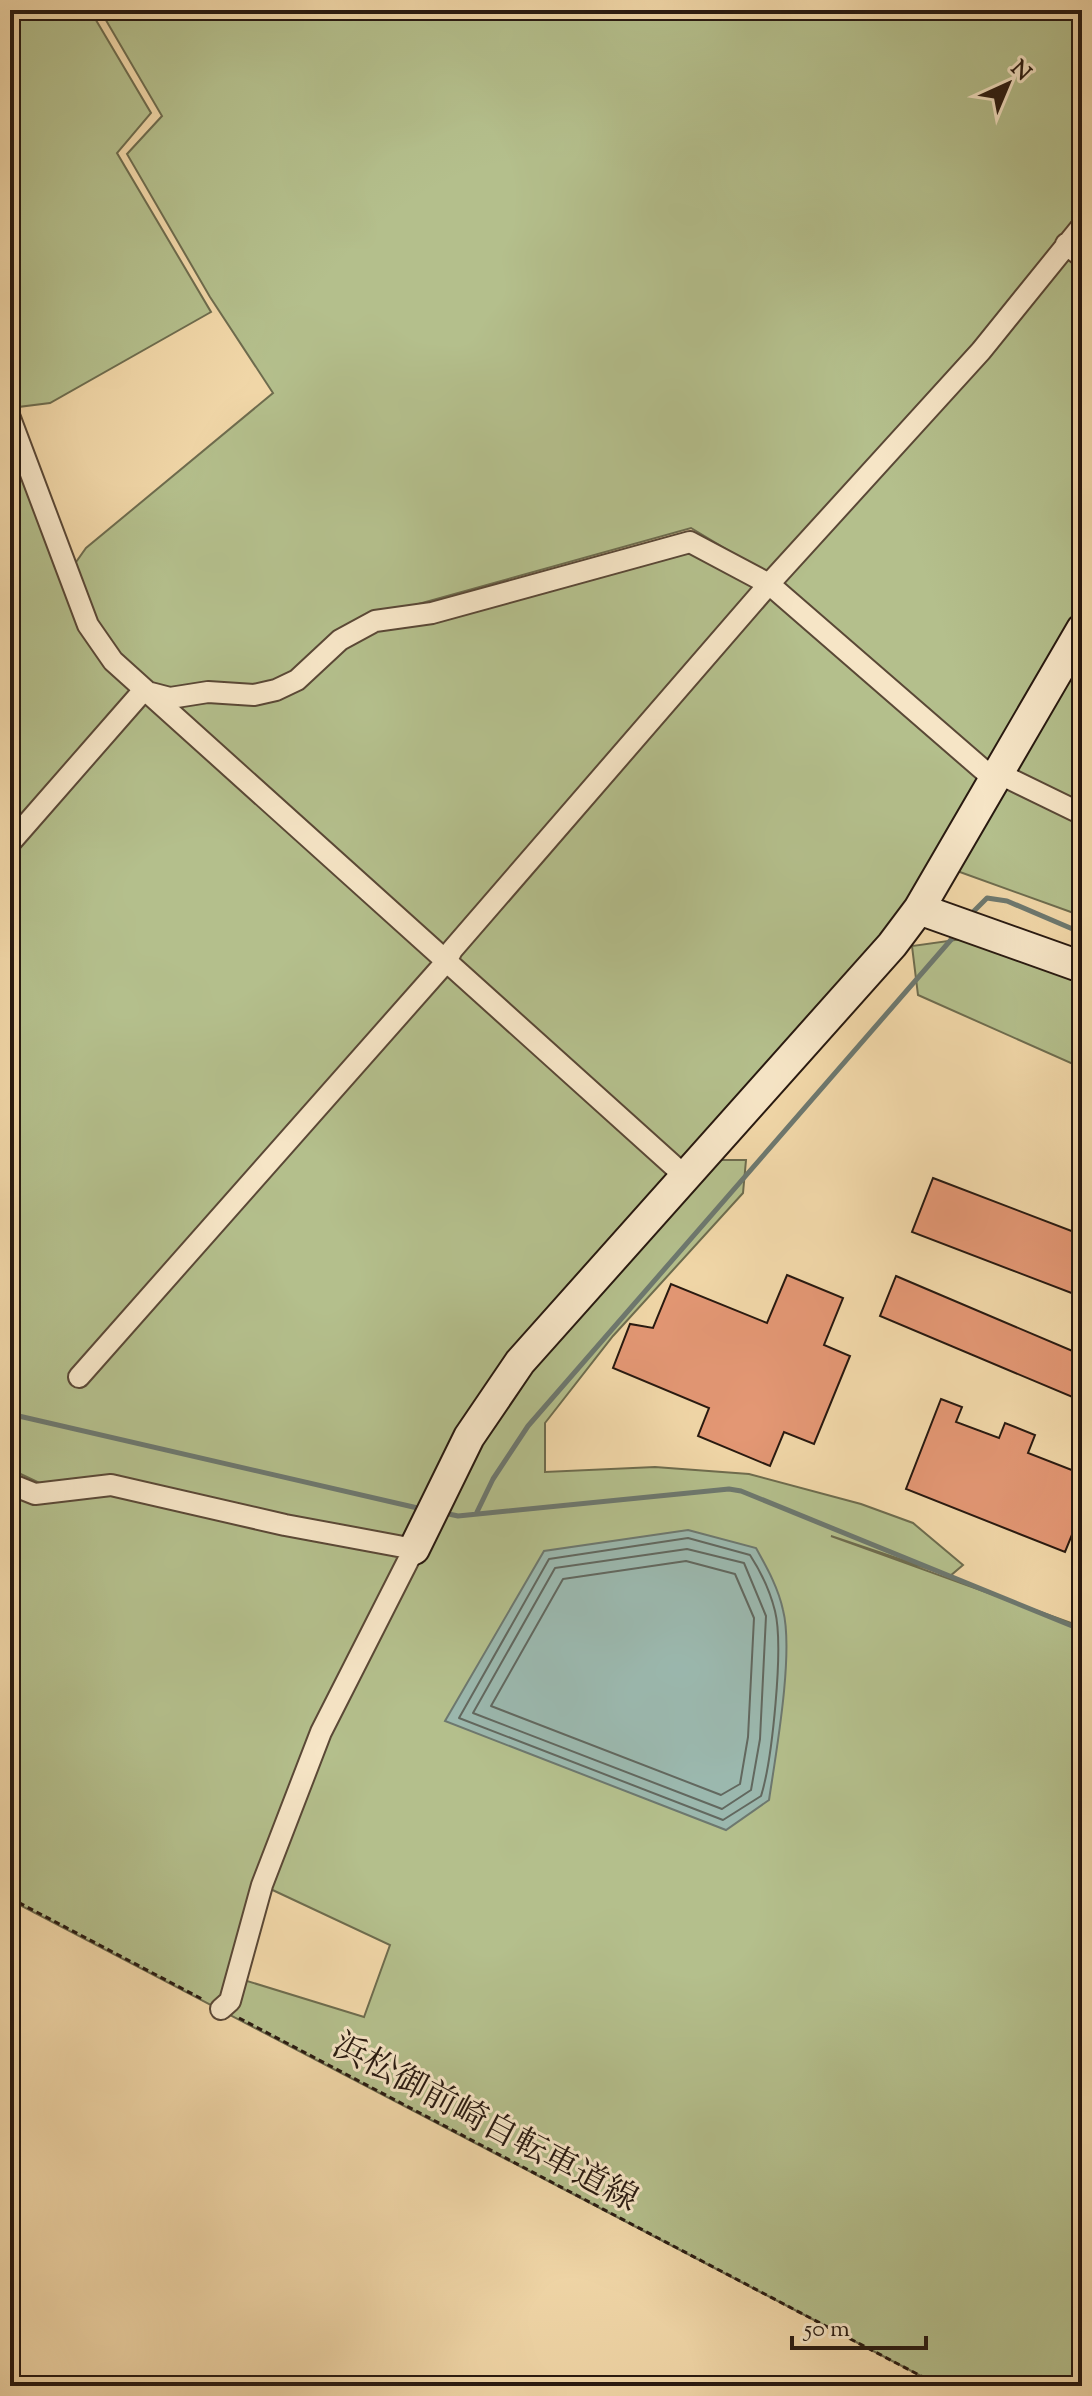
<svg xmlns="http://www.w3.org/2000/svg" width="1092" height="2396" font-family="'Sorts Mill Goudy','Noto Serif JP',serif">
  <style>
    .green { fill: #b4bf8c; stroke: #6e6c4e; stroke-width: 2; fill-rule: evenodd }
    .water { fill: #9bb8ae; stroke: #6d786f; stroke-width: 2 }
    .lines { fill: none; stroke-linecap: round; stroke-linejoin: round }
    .shore { stroke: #62685f; stroke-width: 2 }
    .stream { stroke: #6d786f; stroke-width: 5 }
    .building { fill: #e39774; stroke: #281910; stroke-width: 2 }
    .street-casing { stroke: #5a4836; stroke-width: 24 }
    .secondary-casing { stroke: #281910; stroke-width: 34 }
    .path { stroke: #281910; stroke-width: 3; stroke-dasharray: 6 4; stroke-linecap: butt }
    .street { stroke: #f6e5c6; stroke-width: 20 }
    .secondary { stroke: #f6e5c6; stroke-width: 30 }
    .labels { text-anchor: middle; stroke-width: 6; stroke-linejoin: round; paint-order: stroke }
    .street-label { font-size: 34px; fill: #281910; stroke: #f6e5c6 }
  </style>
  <rect width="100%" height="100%" fill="#f1d7a8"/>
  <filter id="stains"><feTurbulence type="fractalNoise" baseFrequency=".0025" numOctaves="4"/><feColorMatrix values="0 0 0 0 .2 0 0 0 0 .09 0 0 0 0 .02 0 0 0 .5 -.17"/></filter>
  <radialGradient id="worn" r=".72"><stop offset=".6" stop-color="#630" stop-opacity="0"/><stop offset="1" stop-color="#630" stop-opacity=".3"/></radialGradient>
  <path class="green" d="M10 10H90L151 113 117 153 211 312 50 403 10 408Z
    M100 10H1082V223L766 573 691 528 361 620 375 621 690 542 769 584 1082 226V916L946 867 720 1160H746L743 1193 613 1336 545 1423V1472L655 1467 749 1474 861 1504 913 1523 963 1565 950 1576 831 1536 1082 1627V2386H940L10 1900V1486L48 1487 10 1469V418L69 572 86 548 273 393 210 297 127 154 162 116ZM264 1886 390 1945 364 2017 234 1977Z
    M991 935 1082 971V1068L918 995 912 946Z"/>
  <path class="water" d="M688 1530 756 1548C767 1568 778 1587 783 1610 794 1653 776 1753 769 1800L726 1830 445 1721 544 1551Z"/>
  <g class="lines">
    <path class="shore" d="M688 1538 750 1555C761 1572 770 1591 775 1611 784 1647 772 1761 761 1796L723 1820 459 1718 549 1559Z
      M687 1549 744 1563 766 1616 760 1739 751 1790 722 1809 473 1713 555 1568Z
      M686 1561 735 1574 754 1618 748 1737 740 1784 721 1795 491 1706 563 1579Z"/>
    <path class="stream" d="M969 916 987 898 1007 901 1082 933
      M10 1414 422 1509
      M477 1512 493 1479 528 1426 956 934
      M444 1513 458 1516 729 1489 741 1491 1082 1630"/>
  </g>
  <path class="building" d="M933 1178 1082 1235V1297L912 1232Z
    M787 1275 843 1298 824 1345 850 1356 814 1444 784 1432 770 1466 698 1436 709 1408 613 1368 630 1324 653 1328 671 1284 767 1323Z
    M896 1276 1082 1355V1401L880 1316Z
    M941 1399 962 1407 956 1422 999 1438 1005 1423 1035 1435 1028 1453 1082 1474V1510L1065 1552 906 1489Z"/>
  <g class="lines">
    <g class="street-casing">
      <path id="street" d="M1066 244 1082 257
        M10 418 88 625 113 661 686 1177
        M147 692 170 698 208 692 254 695 276 690 297 680 340 640 375 621 432 613 690 542 769 584 996 781
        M1000 774 1082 814
        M10 843 143 691
        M79 1377 446 962 452 950 769 584 981 351 1082 226
        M10 1484 35 1494 111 1485 285 1525 414 1549 321 1732 262 1885 230 2001 221 2009"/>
    </g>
    <g class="secondary-casing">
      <path id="secondary" d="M919 909 1082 967
        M414 1549 469 1437 520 1362 892 945 919 909 1082 629"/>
    </g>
    <path class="path" d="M10 1898 204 2000
      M239 2018 940 2386"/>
    <use href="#street" class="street"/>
    <use href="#secondary" class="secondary"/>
  </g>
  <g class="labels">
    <g class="street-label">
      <text transform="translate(486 2121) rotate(28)" y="12">浜松御前崎自転車道線</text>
    </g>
  </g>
  <rect width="1092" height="2396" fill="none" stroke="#f1d7a8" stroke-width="40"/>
  <rect x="12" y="12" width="1068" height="2372" fill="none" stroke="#281910" stroke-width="4"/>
  <rect x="20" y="20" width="1052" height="2356" fill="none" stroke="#281910" stroke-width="2"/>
  <g transform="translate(1008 84) rotate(44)" stroke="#f6e5c6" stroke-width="6" paint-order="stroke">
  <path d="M0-6L14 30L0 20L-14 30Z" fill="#281910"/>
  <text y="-12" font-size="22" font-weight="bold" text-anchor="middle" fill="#281910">N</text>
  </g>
  <path d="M792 2336v12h134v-12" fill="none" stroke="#281910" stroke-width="4"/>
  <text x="804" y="2336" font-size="24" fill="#281910" stroke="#f6e5c6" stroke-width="6" paint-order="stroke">50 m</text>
  <rect width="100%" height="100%" filter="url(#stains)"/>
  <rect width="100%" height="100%" fill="url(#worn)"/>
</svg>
